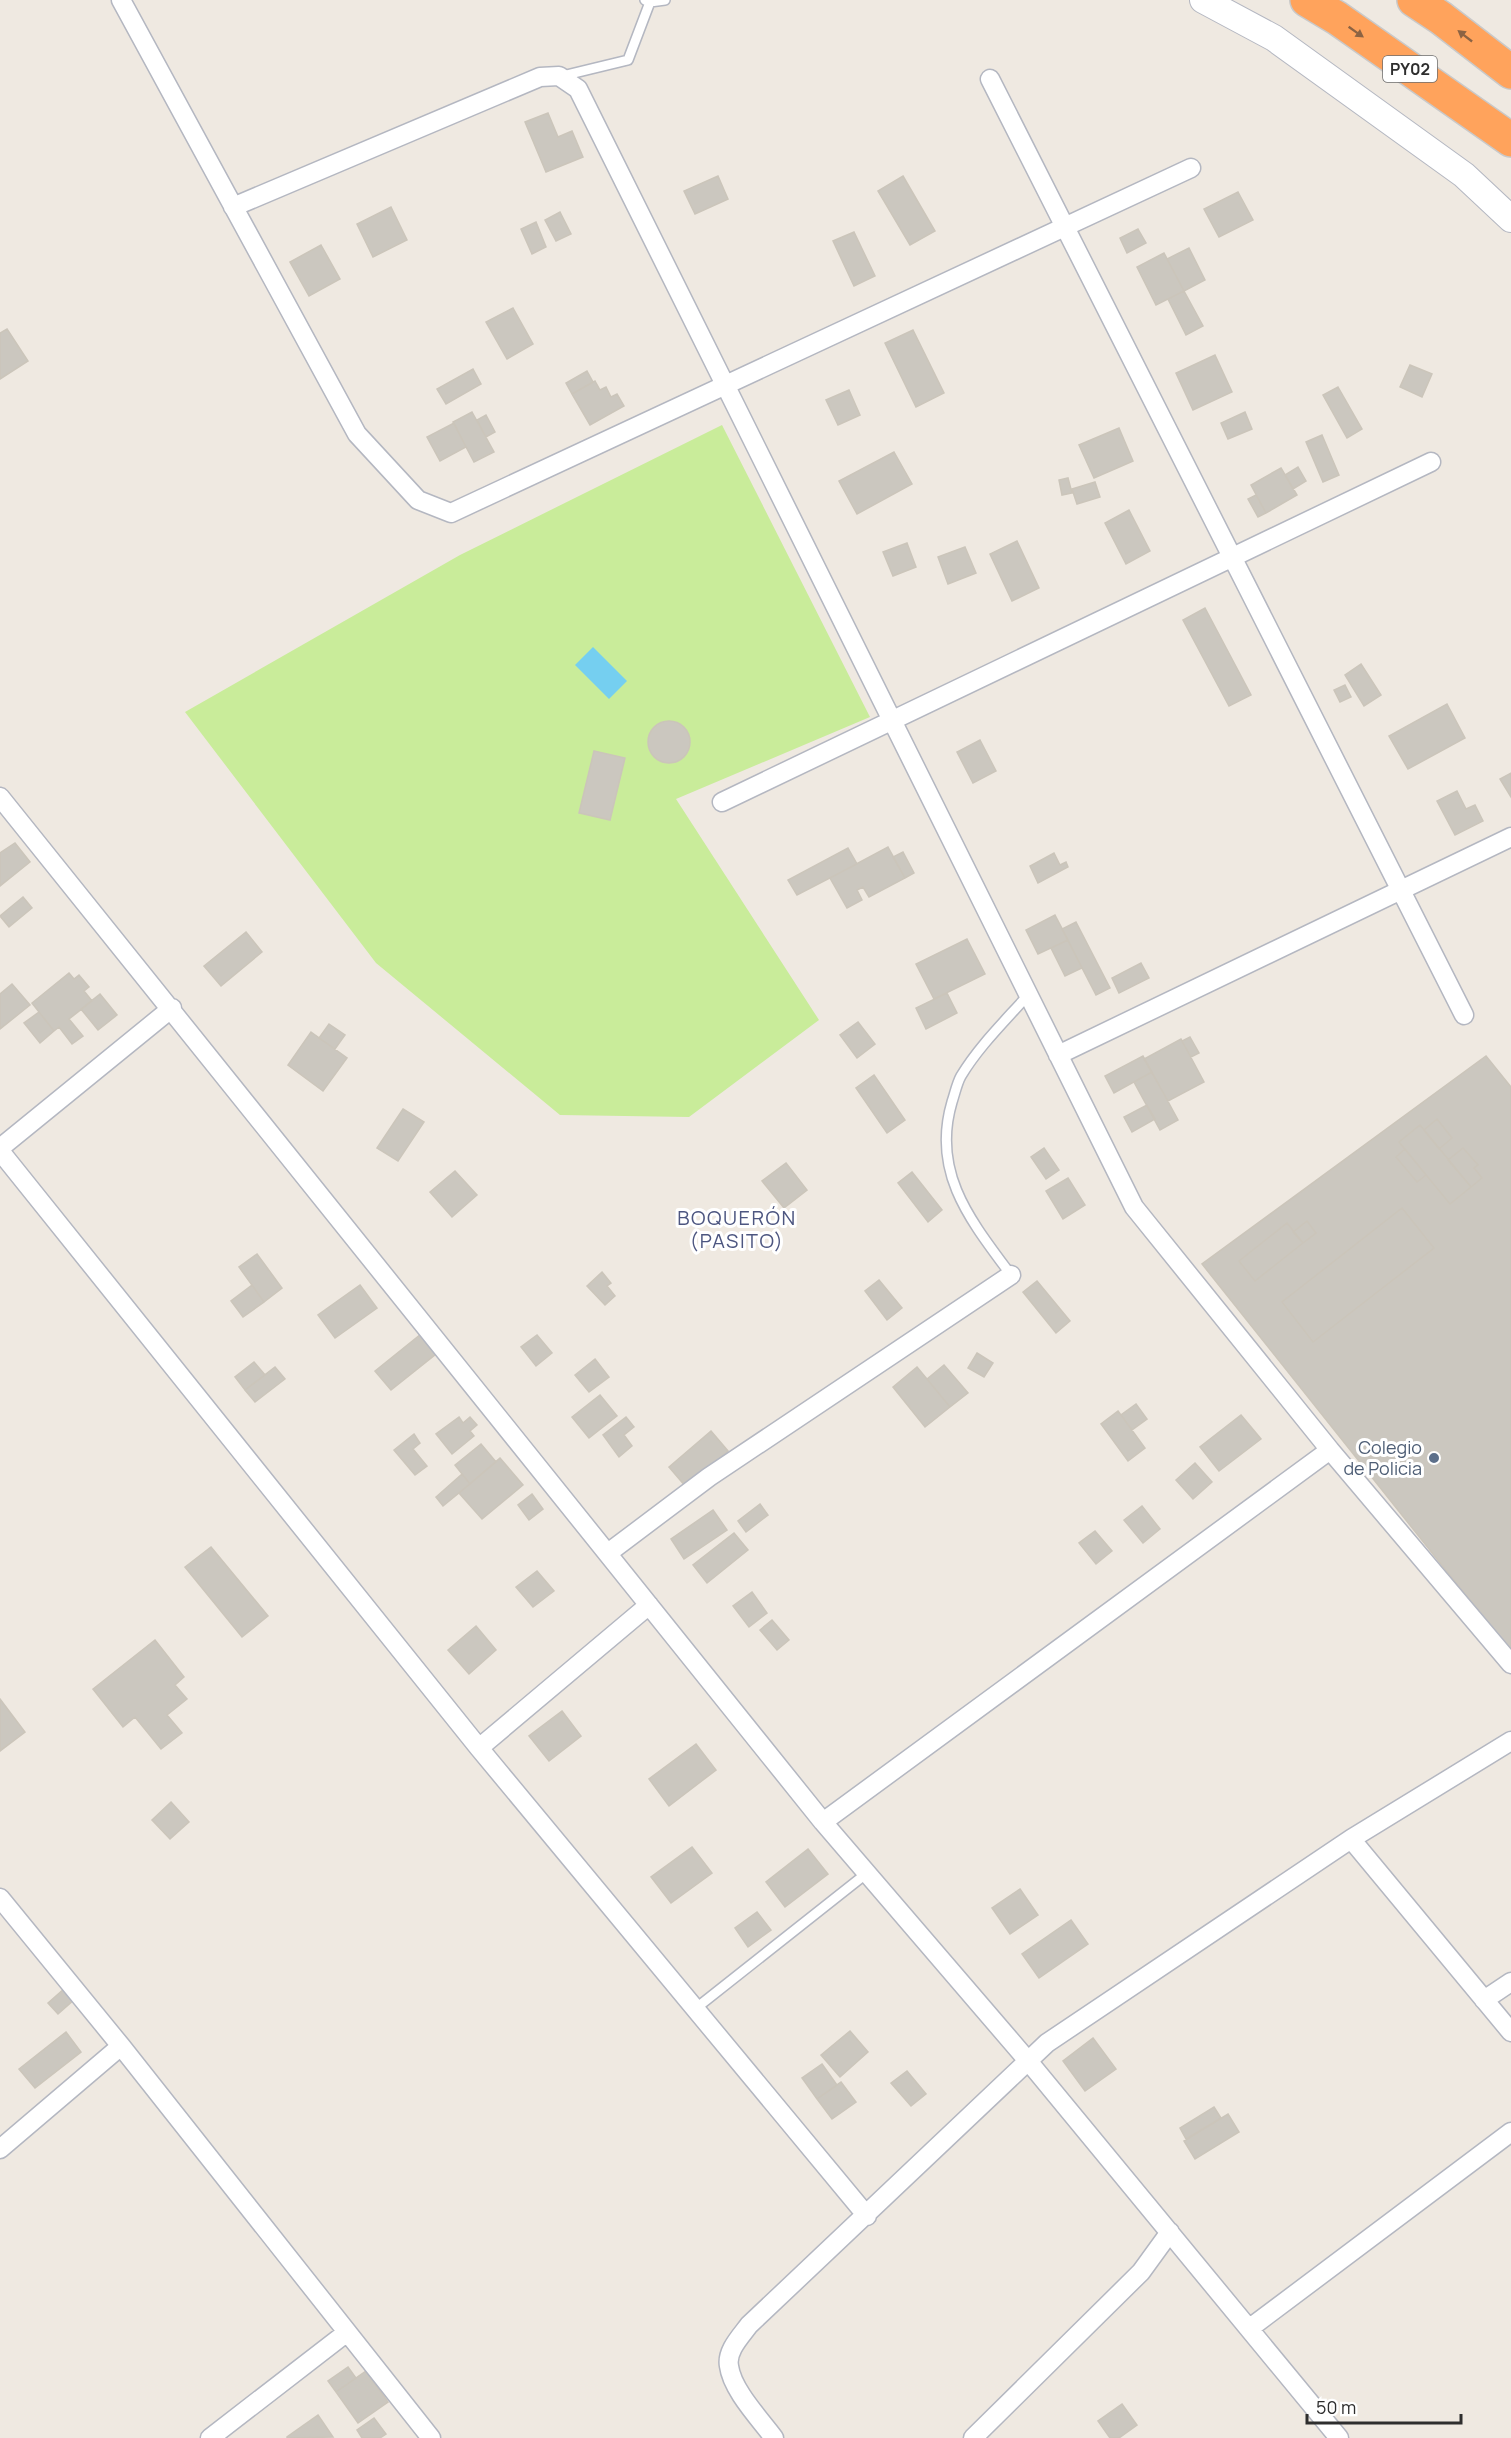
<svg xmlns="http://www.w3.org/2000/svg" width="1511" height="2438" font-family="Manrope,sans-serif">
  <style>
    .pitch { fill: #c9ec9a }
    .water { fill: #75cff0 }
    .building { fill: #cbc7bf; stroke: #cbc5ba; stroke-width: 1.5 }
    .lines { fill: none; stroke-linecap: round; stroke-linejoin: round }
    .lane-casing { stroke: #b4b7c1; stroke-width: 12 }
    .street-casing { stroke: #b4b7c1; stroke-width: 21 }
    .secondary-casing { stroke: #b4b7c1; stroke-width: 28 }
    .highway-casing { stroke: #c9c9c9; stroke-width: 36 }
    .lane { stroke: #fff; stroke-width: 9 }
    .street { stroke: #fff; stroke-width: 18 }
    .secondary { stroke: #fff; stroke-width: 26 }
    .highway { stroke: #ffa35c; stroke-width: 33 }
    .oneway { fill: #8c6343 }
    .service-dot { fill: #5c6f8a; stroke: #fff; stroke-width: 2 }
    .labels { text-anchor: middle; stroke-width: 6; stroke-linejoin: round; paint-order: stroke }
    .shield { fill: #fff; stroke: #6d6d6d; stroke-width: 1.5 }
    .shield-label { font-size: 16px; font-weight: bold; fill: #2e2e2e }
    .service-label { font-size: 18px; fill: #4e5e75; stroke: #fff; text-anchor: end }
    .neighbourhood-label { font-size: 20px; letter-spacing: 1.5px; fill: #4d5680; stroke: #fff }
  </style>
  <rect width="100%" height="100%" fill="#efe9e1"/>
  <path class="pitch" d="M722 425 870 717 676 799 819 1020 689 1117 560 1115 376 963 185 712 460 555Z"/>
  <path class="water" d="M593 647 627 681 609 699 575 665Z"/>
  <path class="building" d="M548 113 558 137 572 131 583 157 546 172 525 122Z
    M718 176 728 199 695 214 684 191Z
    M903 176 935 231 910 245 878 191Z
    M1238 192 1253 220 1219 237 1204 209Z
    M391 207 407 240 373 257 357 224Z
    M560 212 571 234 556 241 545 220Z
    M536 222 546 247 532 254 521 229Z
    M1138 229 1146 243 1127 253 1120 238Z
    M854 232 875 276 854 286 833 241Z
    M321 245 340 279 309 296 290 262Z
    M1189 248 1205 280 1184 291 1167 259Z
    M1164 253 1184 291 1156 305 1137 267Z
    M1184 291 1203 326 1186 335 1168 299Z
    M513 308 533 344 507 359 486 322Z
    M7 329 28 361 0 379V333Z
    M913 330 944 393 916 407 885 343Z
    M1215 355 1232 392 1193 410 1176 373Z
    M1410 365 1432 374 1422 397 1400 387Z
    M473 369 481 384 446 404 437 389Z
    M587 371 593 382 572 394 566 383Z
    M595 381 600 390 606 387 611 397 617 394 624 406 590 425 572 394Z
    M1338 387 1362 429 1347 438 1323 395Z
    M849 390 860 415 838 425 826 400Z
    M472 412 494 452 474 462 453 422Z
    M1245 412 1252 429 1228 439 1221 423Z
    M486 415 495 432 486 437 477 420Z
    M454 423 466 447 440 461 427 437Z
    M1119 428 1133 461 1094 478 1079 445Z
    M1322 435 1339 475 1323 482 1306 442Z
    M894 452 912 484 857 514 839 481Z
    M1298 467 1306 481 1293 489 1285 475Z
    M1281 468 1297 495 1266 513 1251 485Z
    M1068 478 1072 493 1062 495 1059 480Z
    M1095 482 1100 497 1077 504 1072 489Z
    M1256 495 1266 513 1258 517 1248 499Z
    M1129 510 1150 551 1126 564 1105 523Z
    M1017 541 1039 588 1012 601 990 554Z
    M907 543 916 567 893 576 883 552Z
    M965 547 976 573 948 584 938 557Z
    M1205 608 1251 695 1229 706 1183 620Z
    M1361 664 1381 695 1364 706 1345 675Z
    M1345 685 1351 697 1340 702 1334 690Z
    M1447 704 1465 738 1408 769 1389 736Z
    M648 742a21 21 0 1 1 42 0a21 21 0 1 1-42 0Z
    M980 740 996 771 973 783 957 752Z
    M594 751 625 758 610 820 579 813Z
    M1511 773V797L1500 779Z
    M1457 791 1466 809 1475 805 1483 821 1455 835 1437 801Z
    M15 843 30 862 0 886V853Z
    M888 847 905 878 869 897 863 887 857 890 862 900 847 908 830 878Z
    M848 848 857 864 797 895 788 880Z
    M903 852 914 873 905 878 893 857Z
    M1054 853 1060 865 1066 862 1068 867 1038 883 1030 866Z
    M23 897 32 908 9 927 0 916Z
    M1055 915 1068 940 1038 954 1026 930Z
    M1076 922 1110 988 1096 995 1062 929Z
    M246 932 262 952 221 986 204 966Z
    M967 939 985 974 934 999 916 964Z
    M1068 940 1082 968 1065 976 1051 948Z
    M1141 963 1149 978 1119 993 1112 978Z
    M69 973 74 979 79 975 89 987 84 991 92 1001 69 1019 83 1036 72 1044 59 1027 54 1031 32 1003Z
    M12 984 30 1005 0 1029V994Z
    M947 993 957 1013 926 1029 916 1008Z
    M100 994 117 1015 98 1030 81 1009Z
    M39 1012 54 1031 40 1043 24 1023Z
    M858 1022 875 1044 857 1058 840 1035Z
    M329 1024 345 1035 335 1049 319 1038Z
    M311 1032 347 1058 323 1091 288 1065Z
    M1190 1037 1199 1053 1191 1057 1182 1041Z
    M1181 1039 1204 1082 1168 1101 1144 1059Z
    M1143 1056 1152 1072 1114 1093 1105 1076Z
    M1486 1056 1511 1087V1652L1202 1264Z
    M1152 1072 1178 1120 1160 1130 1134 1082Z
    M874 1075 905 1120 887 1133 856 1088Z
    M1147 1105 1155 1119 1132 1132 1124 1117Z
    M403 1109 424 1122 398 1161 377 1148Z
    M1437 1119 1452 1138 1439 1149 1424 1130Z
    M1420 1125 1471 1187 1450 1204 1399 1142Z
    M1044 1148 1059 1170 1046 1179 1031 1157Z
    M1463 1148 1478 1165 1474 1168 1482 1178 1471 1187 1448 1160Z
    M1405 1149 1426 1175 1417 1182 1396 1157Z
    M786 1163 807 1190 784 1208 762 1181Z
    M455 1171 477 1195 452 1217 430 1192Z
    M912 1172 942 1210 928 1222 898 1183Z
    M1068 1178 1085 1205 1063 1219 1046 1191Z
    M1402 1208 1434 1248 1313 1342 1282 1302Z
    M1307 1221 1316 1233 1303 1243 1293 1232Z
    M1287 1223 1303 1243 1255 1281 1239 1261Z
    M257 1254 282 1288 264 1302 239 1267Z
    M602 1272 611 1283 607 1286 615 1296 605 1305 587 1286Z
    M879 1280 902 1308 887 1320 865 1291Z
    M1037 1281 1070 1321 1056 1333 1023 1292Z
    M252 1285 264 1302 243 1317 231 1301Z
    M360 1285 377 1308 335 1338 318 1315Z
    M421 1334 436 1354 391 1390 375 1371Z
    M537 1335 552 1353 536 1366 521 1347Z
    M977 1353 993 1363 984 1377 968 1368Z
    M595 1359 609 1377 589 1392 575 1375Z
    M254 1362 265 1375 245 1390 235 1377Z
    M944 1365 968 1393 950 1407 927 1379Z
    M275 1367 285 1379 255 1402 245 1390Z
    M917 1367 950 1407 925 1427 893 1387Z
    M600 1395 617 1416 589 1438 572 1417Z
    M1136 1404 1147 1419 1132 1430 1121 1415Z
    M1118 1411 1145 1448 1128 1461 1101 1424Z
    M1241 1415 1261 1439 1219 1471 1200 1447Z
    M459 1417 463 1423 470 1417 477 1425 470 1431 474 1436 452 1454 436 1434Z
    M626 1417 634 1427 624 1435 632 1446 619 1457 603 1435Z
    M711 1431 728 1451 686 1487 669 1467Z
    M414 1434 420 1443 413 1449 427 1466 415 1475 394 1450Z
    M481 1444 496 1462 470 1484 455 1465Z
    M500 1458 523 1485 482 1519 459 1493Z
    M1195 1463 1212 1482 1193 1499 1176 1480Z
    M462 1474 470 1484 443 1506 436 1497Z
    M532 1494 543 1509 529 1520 518 1505Z
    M760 1504 768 1515 746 1532 738 1521Z
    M1142 1506 1160 1529 1143 1543 1124 1520Z
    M713 1510 727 1530 684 1559 671 1539Z
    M1095 1531 1112 1551 1096 1564 1079 1543Z
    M734 1533 748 1550 707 1583 693 1565Z
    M211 1547 268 1616 242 1637 185 1567Z
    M537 1571 554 1591 533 1607 516 1587Z
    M752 1592 767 1613 749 1627 733 1606Z
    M772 1620 789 1640 777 1650 760 1630Z
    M476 1626 496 1650 469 1674 448 1650Z
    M155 1640 184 1677 175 1685 187 1699 167 1715 182 1733 161 1749 135 1717 123 1727 93 1689Z
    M0 1699 25 1732 0 1751Z
    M562 1711 581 1736 549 1761 529 1736Z
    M696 1744 716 1770 669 1806 649 1779Z
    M171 1802 189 1822 170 1839 152 1820Z
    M692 1847 712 1873 671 1903 651 1877Z
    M808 1849 828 1874 785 1907 766 1882Z
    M1020 1889 1038 1915 1010 1934 992 1908Z
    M757 1912 771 1930 748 1947 735 1928Z
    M1071 1920 1088 1944 1039 1978 1022 1954Z
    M65 1988 75 1999 58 2014 48 2003Z
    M850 2031 868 2052 840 2077 821 2055Z
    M66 2032 81 2052 35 2088 19 2069Z
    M1093 2038 1116 2069 1085 2091 1063 2061Z
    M822 2064 837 2085 817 2099 802 2078Z
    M907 2071 926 2094 911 2106 891 2083Z
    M841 2082 856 2102 832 2119 817 2099Z
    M1214 2107 1221 2118 1186 2139 1180 2128Z
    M1228 2114 1239 2132 1195 2159 1184 2141Z
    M348 2367 356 2378 336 2392 328 2381Z
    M366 2371 388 2402 358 2423 336 2392Z
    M1122 2404 1137 2425 1119 2438H1110L1098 2421Z
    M318 2415 333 2437 287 2438V2437Z
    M374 2418 386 2434 380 2438H362L357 2430Z"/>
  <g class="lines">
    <g class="lane-casing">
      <path id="lane" d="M650 2 665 0
        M562 76 628 60 650 2 645 0
        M1011 1275C971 1221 931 1173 952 1102 955 1093 957 1083 961 1076 979 1046 1005 1021 1028 995
        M695 2009 867 1873"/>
    </g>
    <g class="street-casing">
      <path id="street" d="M121 0 357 434 418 500 451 513 1191 168
        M990 79 1464 1015
        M233 207 540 77 559 76 578 89 1134 1207 1330 1450 1511 1664
        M0 797 823 1822 1029 2062 1339 2438
        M722 802 1431 462
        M1058 1055 1511 837
        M0 1148 172 1008
        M0 1151 479 1748 867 2216
        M608 1553 709 1477 1011 1275
        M479 1748 649 1605
        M823 1822 1330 1450
        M1351 1839 1511 2032
        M0 1898 121 2046 431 2438
        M1484 2000 1511 1982
        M0 2149 121 2046
        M1250 2328 1511 2132
        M210 2438 346 2333
        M774 2438C760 2419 732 2390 729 2366 726 2351 741 2336 749 2325L1047 2043 1351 1839 1511 1741
        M973 2438 1141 2272 1170 2232"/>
    </g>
    <g class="secondary-casing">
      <path id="secondary" d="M1203 0 1274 38 1464 175 1511 219"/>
    </g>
    <g class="highway-casing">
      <path id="highway" d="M1307 0 1337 18 1511 140
        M1414 0 1441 18 1511 72"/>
    </g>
    <use href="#lane" class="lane"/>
    <use href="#street" class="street"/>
    <use href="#secondary" class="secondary"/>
    <use href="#highway" class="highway"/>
  </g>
  <defs><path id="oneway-solid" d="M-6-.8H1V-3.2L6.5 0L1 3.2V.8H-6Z" transform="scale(1.5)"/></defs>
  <g class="oneway">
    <use href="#oneway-solid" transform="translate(1356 32) rotate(35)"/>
    <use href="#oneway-solid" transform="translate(1465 36) rotate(-142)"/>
  </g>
  <circle class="service-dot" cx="1434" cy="1458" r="6"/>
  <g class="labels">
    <rect class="shield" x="1383" y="56" width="54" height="26" rx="4.5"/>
    <g class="shield-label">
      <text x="1410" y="75">PY02</text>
    </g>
    <g class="service-label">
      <text x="1422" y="1454">Colegio<tspan x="1422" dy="21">de Policia</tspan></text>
    </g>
    <g class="neighbourhood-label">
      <text x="737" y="1225">BOQUERÓN<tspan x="737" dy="23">(PASITO)</tspan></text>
    </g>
  </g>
  <path d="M1307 2414v9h154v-9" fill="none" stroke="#2e2e2e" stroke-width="3"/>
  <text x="1316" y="2414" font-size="18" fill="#2e2e2e" stroke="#ffffff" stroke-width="4.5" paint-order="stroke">50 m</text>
</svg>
